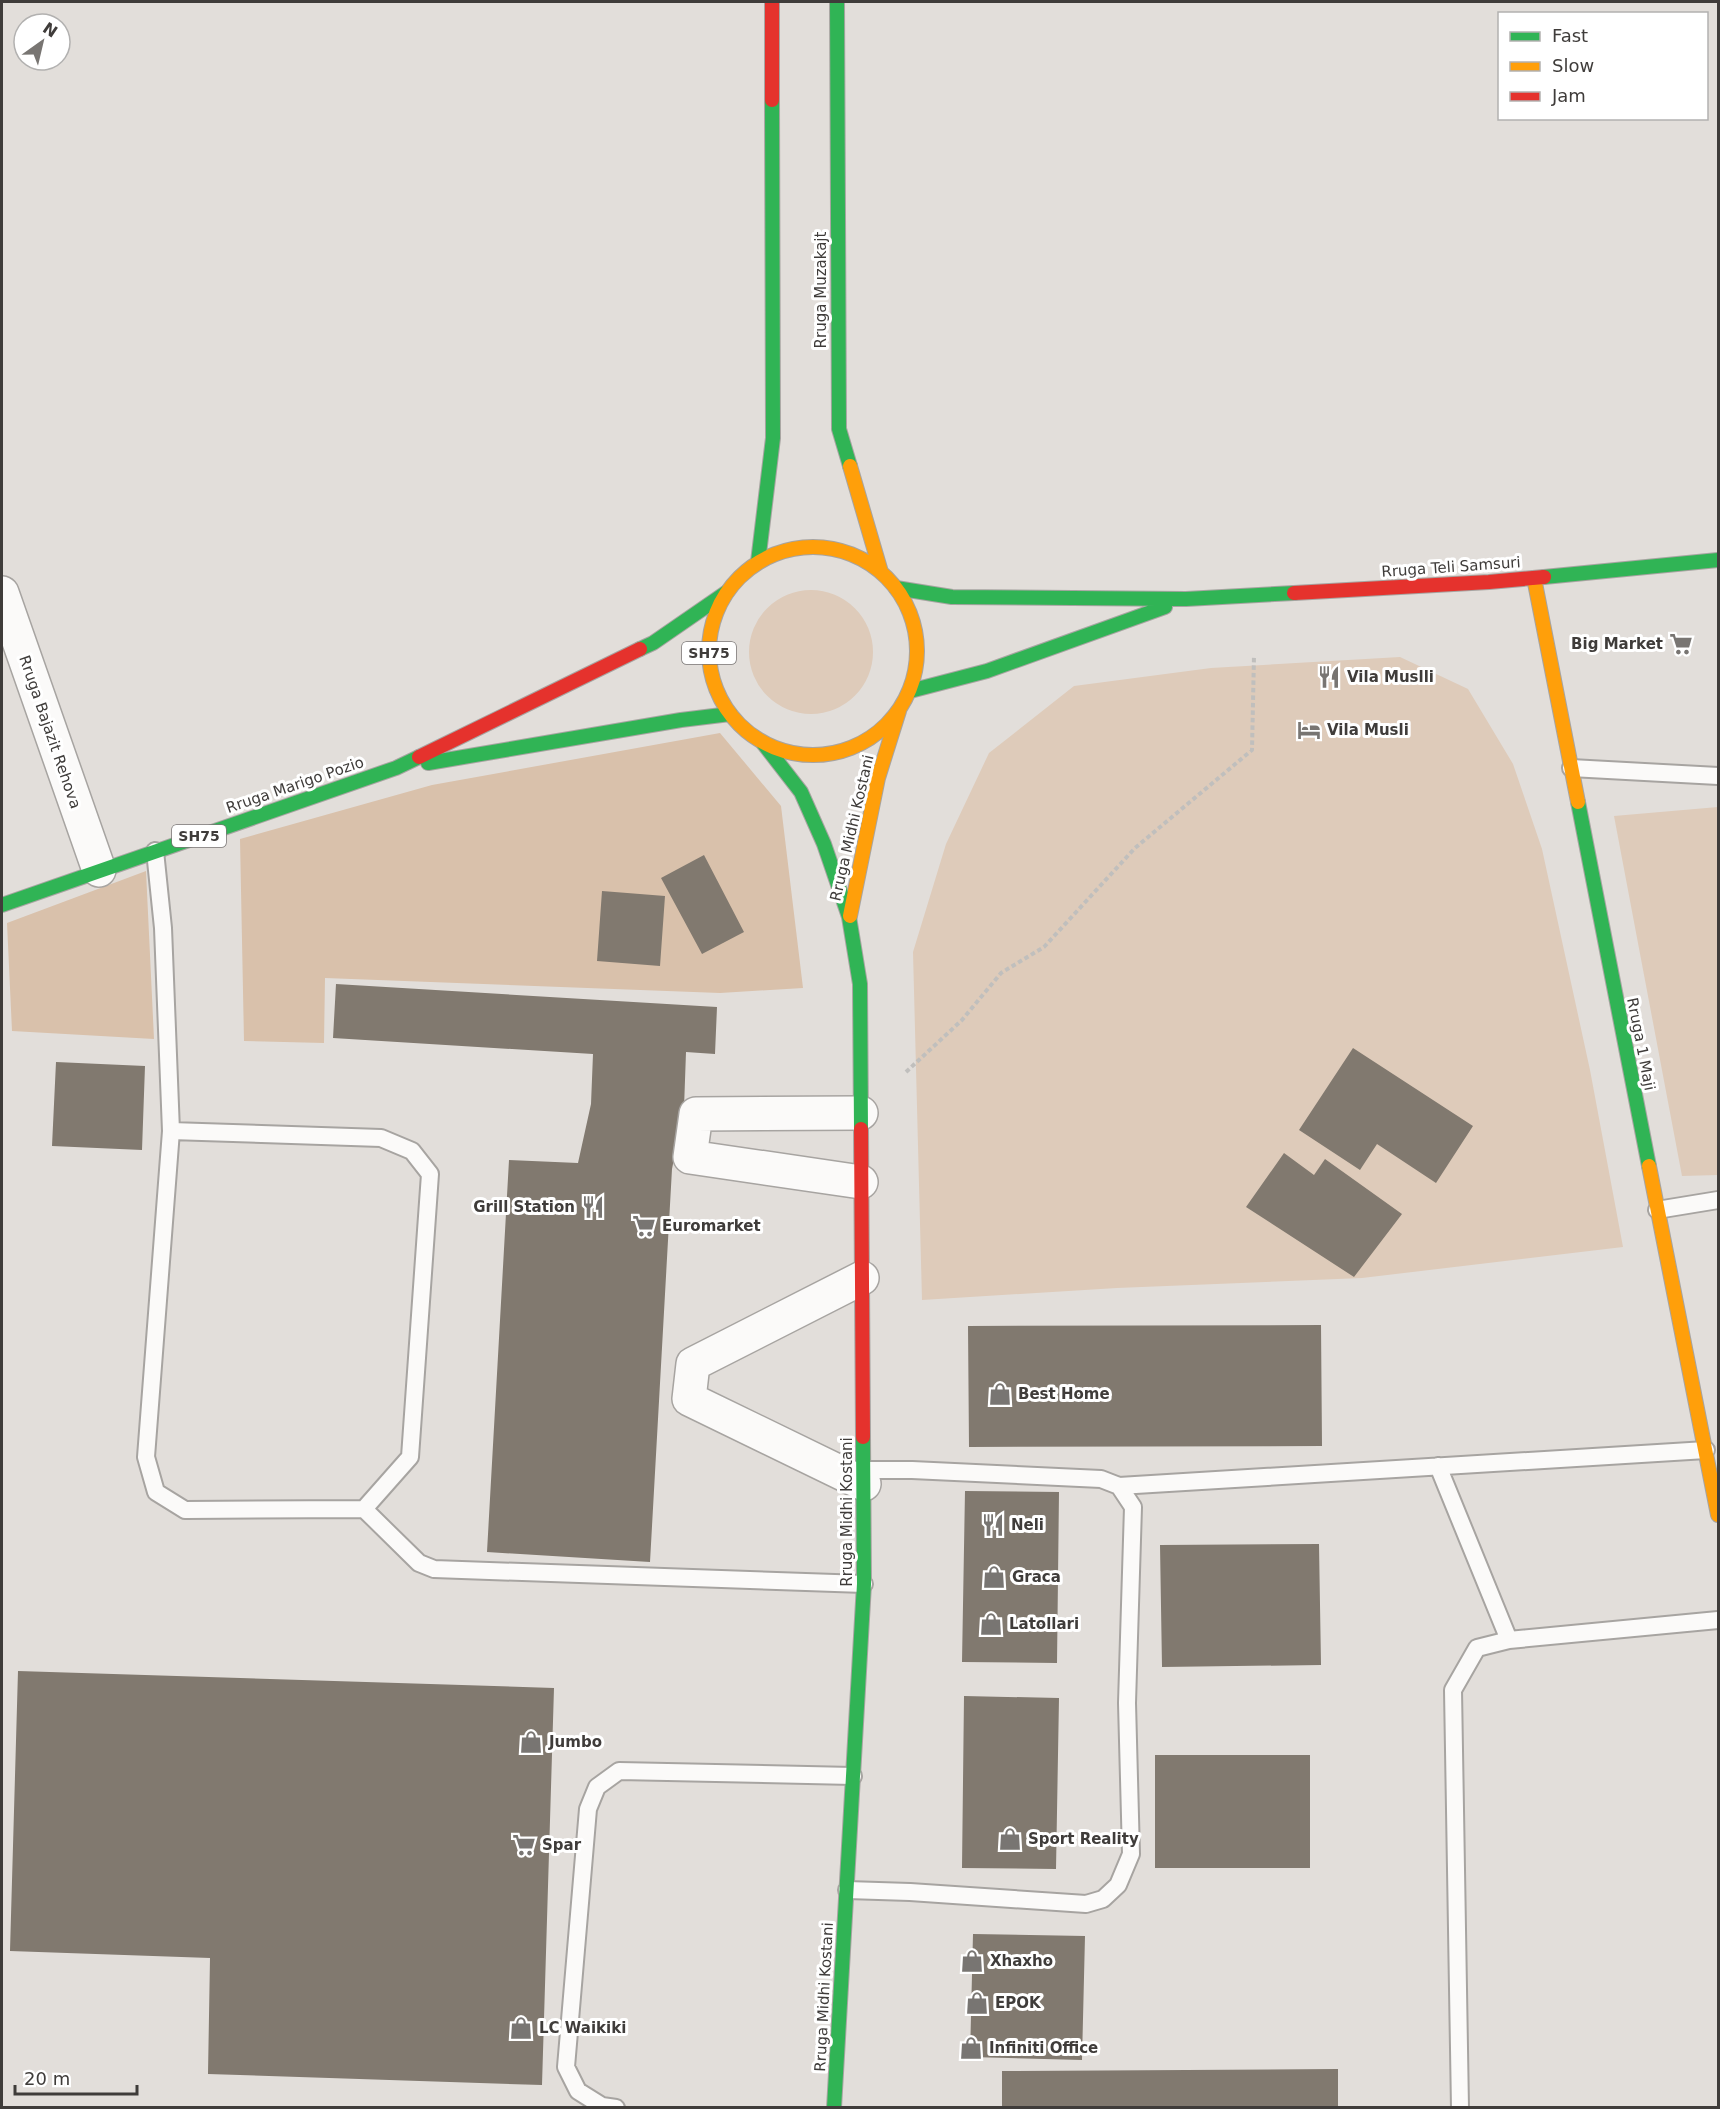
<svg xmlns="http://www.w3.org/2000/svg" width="1720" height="2109" font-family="'DejaVu Sans',sans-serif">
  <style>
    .green { fill: #decbba }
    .forest { fill: #d9c1ab }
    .building { fill: #81796f }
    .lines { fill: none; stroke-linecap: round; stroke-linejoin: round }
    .lane-casing { stroke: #a7a4a1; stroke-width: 20 }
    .street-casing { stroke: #a7a4a1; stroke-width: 36 }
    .fast-casing { stroke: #a7a4a1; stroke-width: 16 }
    .slow-casing { stroke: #a7a4a1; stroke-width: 16 }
    .jam-casing { stroke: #a7a4a1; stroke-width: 16 }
    .path { stroke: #c0bfbd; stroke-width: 4; stroke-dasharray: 4.5 3; stroke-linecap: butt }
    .lane { stroke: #fbfaf9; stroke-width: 16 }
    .street { stroke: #fbfaf9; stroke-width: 33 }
    .fast { stroke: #30b455; stroke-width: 14 }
    .slow { stroke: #ff9f0a; stroke-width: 14 }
    .jam { stroke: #e5322d; stroke-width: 14 }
    .labels { text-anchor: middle; stroke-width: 6; stroke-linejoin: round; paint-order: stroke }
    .shield { fill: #fff; stroke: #797675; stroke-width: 1.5 }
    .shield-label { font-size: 14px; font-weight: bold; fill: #3f3c3a }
    .street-label { font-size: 15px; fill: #3f3c3a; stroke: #fff }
    .poi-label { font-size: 15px; font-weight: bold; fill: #3f3c3a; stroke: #fff; text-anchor: start }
  </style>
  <rect width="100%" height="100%" fill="#e2deda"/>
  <path class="green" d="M749 652a62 62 0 1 1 124 0a62 62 0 1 1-124 0Z
    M1400 657 1468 689 1513 764 1542 849 1590 1070 1623 1247 1362 1278 1117 1288 922 1300 913 952 946 844 989 753 1074 686 1211 668Z
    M1718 807V1175L1682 1176 1614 816Z"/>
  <path class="forest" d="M720 733 781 806 803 988 720 993 325 978 324 1043 244 1041 240 839 432 785Z
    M146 871 154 1039 12 1031 7 923Z"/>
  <path class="building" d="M704 855 744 932 702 954 661 878Z
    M602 891 665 896 660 966 597 961Z
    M336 984 717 1007 715 1054 686 1052 684 1108 672 1169 650 1562 487 1552 509 1160 578 1163 591 1104 593 1054 333 1038Z
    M1353 1048 1473 1126 1436 1183 1377 1144 1360 1170 1299 1130Z
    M56 1062 145 1066 142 1150 52 1146Z
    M1284 1153 1314 1175 1325 1159 1402 1214 1354 1277 1246 1207Z
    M1321 1325 1322 1446 969 1447 968 1326Z
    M965 1491 1059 1492 1057 1663 962 1662Z
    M1319 1544 1321 1665 1162 1667 1160 1545Z
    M18 1671 554 1688 542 2085 208 2074 210 1958 10 1951Z
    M964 1696 1059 1698 1056 1869 962 1868Z
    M1155 1755H1310V1868H1155Z
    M973 1934 1085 1936 1082 2060 970 2057Z
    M1338 2069V2108H1002V2071Z"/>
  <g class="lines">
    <g class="lane-casing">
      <path id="lane" d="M1571 768 1718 776
        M155 851 163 928 171 1131 146 1457 156 1492 185 1510 364 1509 419 1563 434 1569 864 1584
        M171 1131 381 1138 412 1151 430 1174 410 1457 364 1509
        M1657 1210 1718 1200
        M1438 1466 1509 1640
        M864 1470H912L1101 1479 1119 1486 1706 1450
        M847 1890 910 1892 1086 1904 1103 1899 1118 1885 1131 1854 1127 1703 1133 1507 1119 1486
        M616 2108 602 2106 578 2091 566 2067 588 1809 597 1787 619 1771 853 1776
        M1460 2108 1453 1690 1477 1648 1509 1640 1718 1620"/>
    </g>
    <g class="street-casing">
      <path id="street" d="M2 593 99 870
        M861 1113 696 1114 690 1157 861 1182
        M862 1278 693 1364 689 1399 864 1484"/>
    </g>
    <g class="fast-casing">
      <path id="fast" d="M837 2 839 429 850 466
        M758 562 773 438 772 100
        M1544 577 1718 560
        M896 588 952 597 1186 599 1294 593
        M640 649 653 643 727 592
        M910 691 987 671 1165 607
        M763 743 801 792 824 844 849 917 860 984 861 1129
        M428 763 681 720 730 714
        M1578 802 1649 1166
        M2 905 396 768 419 757
        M834 2108 864 1584 863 1437"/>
    </g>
    <g class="slow-casing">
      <path id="slow" d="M850 466 881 572
        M709 651a104 104 0 1 1 208 0a104 104 0 1 1-208 0Z
        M1534 578 1578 802
        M850 916 878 778 899 711
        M1649 1166 1718 1515"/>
    </g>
    <g class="jam-casing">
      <path id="jam" d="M772 2V100
        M1294 593 1489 582 1544 577
        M419 757 640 649
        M861 1129 863 1437"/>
    </g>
    <path class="path" d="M906 1072 962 1020 1001 973 1044 947 1135 848 1252 750 1254 655"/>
    <use href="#lane" class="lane"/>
    <use href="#street" class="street"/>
    <use href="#fast" class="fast"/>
    <use href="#slow" class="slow"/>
    <use href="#jam" class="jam"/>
  </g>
  <defs>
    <g id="supermarket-bare" transform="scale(1.8)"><path d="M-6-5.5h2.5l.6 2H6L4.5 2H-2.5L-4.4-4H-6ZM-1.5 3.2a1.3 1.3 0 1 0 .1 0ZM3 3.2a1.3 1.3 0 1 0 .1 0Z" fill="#787572" stroke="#fff" stroke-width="2.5" paint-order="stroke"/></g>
    <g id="restaurant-bare" transform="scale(1.8)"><path d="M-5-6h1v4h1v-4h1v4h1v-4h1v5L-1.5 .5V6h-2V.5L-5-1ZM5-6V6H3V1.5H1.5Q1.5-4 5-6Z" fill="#787572" stroke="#fff" stroke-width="2.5" paint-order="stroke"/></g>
    <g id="hotel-bare" transform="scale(1.8)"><path d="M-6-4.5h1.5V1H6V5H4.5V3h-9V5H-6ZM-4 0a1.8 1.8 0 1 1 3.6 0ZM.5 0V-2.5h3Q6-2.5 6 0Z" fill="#787572" stroke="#fff" stroke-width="2.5" paint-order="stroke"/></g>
    <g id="shop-bare" transform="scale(1.8)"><path d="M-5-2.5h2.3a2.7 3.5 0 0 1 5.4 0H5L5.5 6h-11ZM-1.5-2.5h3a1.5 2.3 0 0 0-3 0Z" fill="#787572" stroke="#fff" stroke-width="2.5" paint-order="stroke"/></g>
  </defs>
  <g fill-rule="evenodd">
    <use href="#supermarket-bare" x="1681" y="644"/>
    <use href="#restaurant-bare" x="1329" y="677"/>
    <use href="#hotel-bare" x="1309" y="730"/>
    <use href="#restaurant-bare" x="593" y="1207"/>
    <use href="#supermarket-bare" x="644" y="1226"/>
    <use href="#shop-bare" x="1000" y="1394"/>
    <use href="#restaurant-bare" x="993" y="1525"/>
    <use href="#shop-bare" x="994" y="1577"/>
    <use href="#shop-bare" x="991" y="1624"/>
    <use href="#shop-bare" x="531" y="1742"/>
    <use href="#shop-bare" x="1010" y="1839"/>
    <use href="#supermarket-bare" x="524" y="1845"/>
    <use href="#shop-bare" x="972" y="1961"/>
    <use href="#shop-bare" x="977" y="2003"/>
    <use href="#shop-bare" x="521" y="2028"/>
    <use href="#shop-bare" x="971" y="2048"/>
  </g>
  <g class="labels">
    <g class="shield">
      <rect x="682" y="642" width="54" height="22" rx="4.5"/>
      <rect x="172" y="825" width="54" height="22" rx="4.5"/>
    </g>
    <g class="shield-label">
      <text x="709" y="658">SH75</text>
      <text x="199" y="841">SH75</text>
    </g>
    <g class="street-label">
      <text transform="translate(821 290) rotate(-90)" y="5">Rruga Muzakajt</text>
      <text transform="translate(1451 567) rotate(-4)" y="5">Rruga Teli Samsuri</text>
      <text transform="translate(50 732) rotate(71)" y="5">Rruga Bajazit Rehova</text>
      <text transform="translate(295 785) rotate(-19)" y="5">Rruga Marigo Pozio</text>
      <text transform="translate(852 828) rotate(-77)" y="5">Rruga Midhi Kostani</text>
      <text transform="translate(1641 1044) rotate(79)" y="5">Rruga 1 Maji</text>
      <text transform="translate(847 1512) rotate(-90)" y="5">Rruga Midhi Kostani</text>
      <text transform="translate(824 1997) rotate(-87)" y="5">Rruga Midhi Kostani</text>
    </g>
    <g class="poi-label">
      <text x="1663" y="649" text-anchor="end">Big Market</text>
      <text x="1347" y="682">Vila Muslli</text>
      <text x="1327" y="735">Vila Musli</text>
      <text x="575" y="1212" text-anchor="end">Grill Station</text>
      <text x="662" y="1231">Euromarket</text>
      <text x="1018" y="1399">Best Home</text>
      <text x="1011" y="1530">Neli</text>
      <text x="1012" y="1582">Graca</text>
      <text x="1009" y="1629">Latollari</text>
      <text x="549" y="1747">Jumbo</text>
      <text x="1028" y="1844">Sport Reality</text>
      <text x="542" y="1850">Spar</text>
      <text x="990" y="1966">Xhaxho</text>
      <text x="995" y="2008">EPOK</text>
      <text x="539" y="2033">LC Waikiki</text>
      <text x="989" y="2053">Infiniti Office</text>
    </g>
  </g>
  <rect width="1720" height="2109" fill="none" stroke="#3f3c3a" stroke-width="6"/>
  <rect x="1498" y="12" width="210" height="108" fill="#ffffff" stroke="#b2b1b0" stroke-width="1.5"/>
  <rect x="1510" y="32" width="30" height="9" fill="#30b455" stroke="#b2b1b0" stroke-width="1.5"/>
  <text x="1552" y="42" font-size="18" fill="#3f3c3a">Fast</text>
  <rect x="1510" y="62" width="30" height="9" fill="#ff9f0a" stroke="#b2b1b0" stroke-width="1.5"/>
  <text x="1552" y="72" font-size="18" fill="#3f3c3a">Slow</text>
  <rect x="1510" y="92" width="30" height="9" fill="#e5322d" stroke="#b2b1b0" stroke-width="1.5"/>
  <text x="1552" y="102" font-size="18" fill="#3f3c3a">Jam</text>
  <g transform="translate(42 42) rotate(34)"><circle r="28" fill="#ffffff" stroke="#b2b1b0" stroke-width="1.5"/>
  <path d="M0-4.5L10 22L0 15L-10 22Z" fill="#787572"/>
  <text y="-9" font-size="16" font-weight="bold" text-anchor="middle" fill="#3f3c3a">N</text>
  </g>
  <path d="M15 2085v9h122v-9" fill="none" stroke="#3f3c3a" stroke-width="3"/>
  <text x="24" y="2085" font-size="18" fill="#3f3c3a" stroke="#ffffff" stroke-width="4.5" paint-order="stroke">20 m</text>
</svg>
